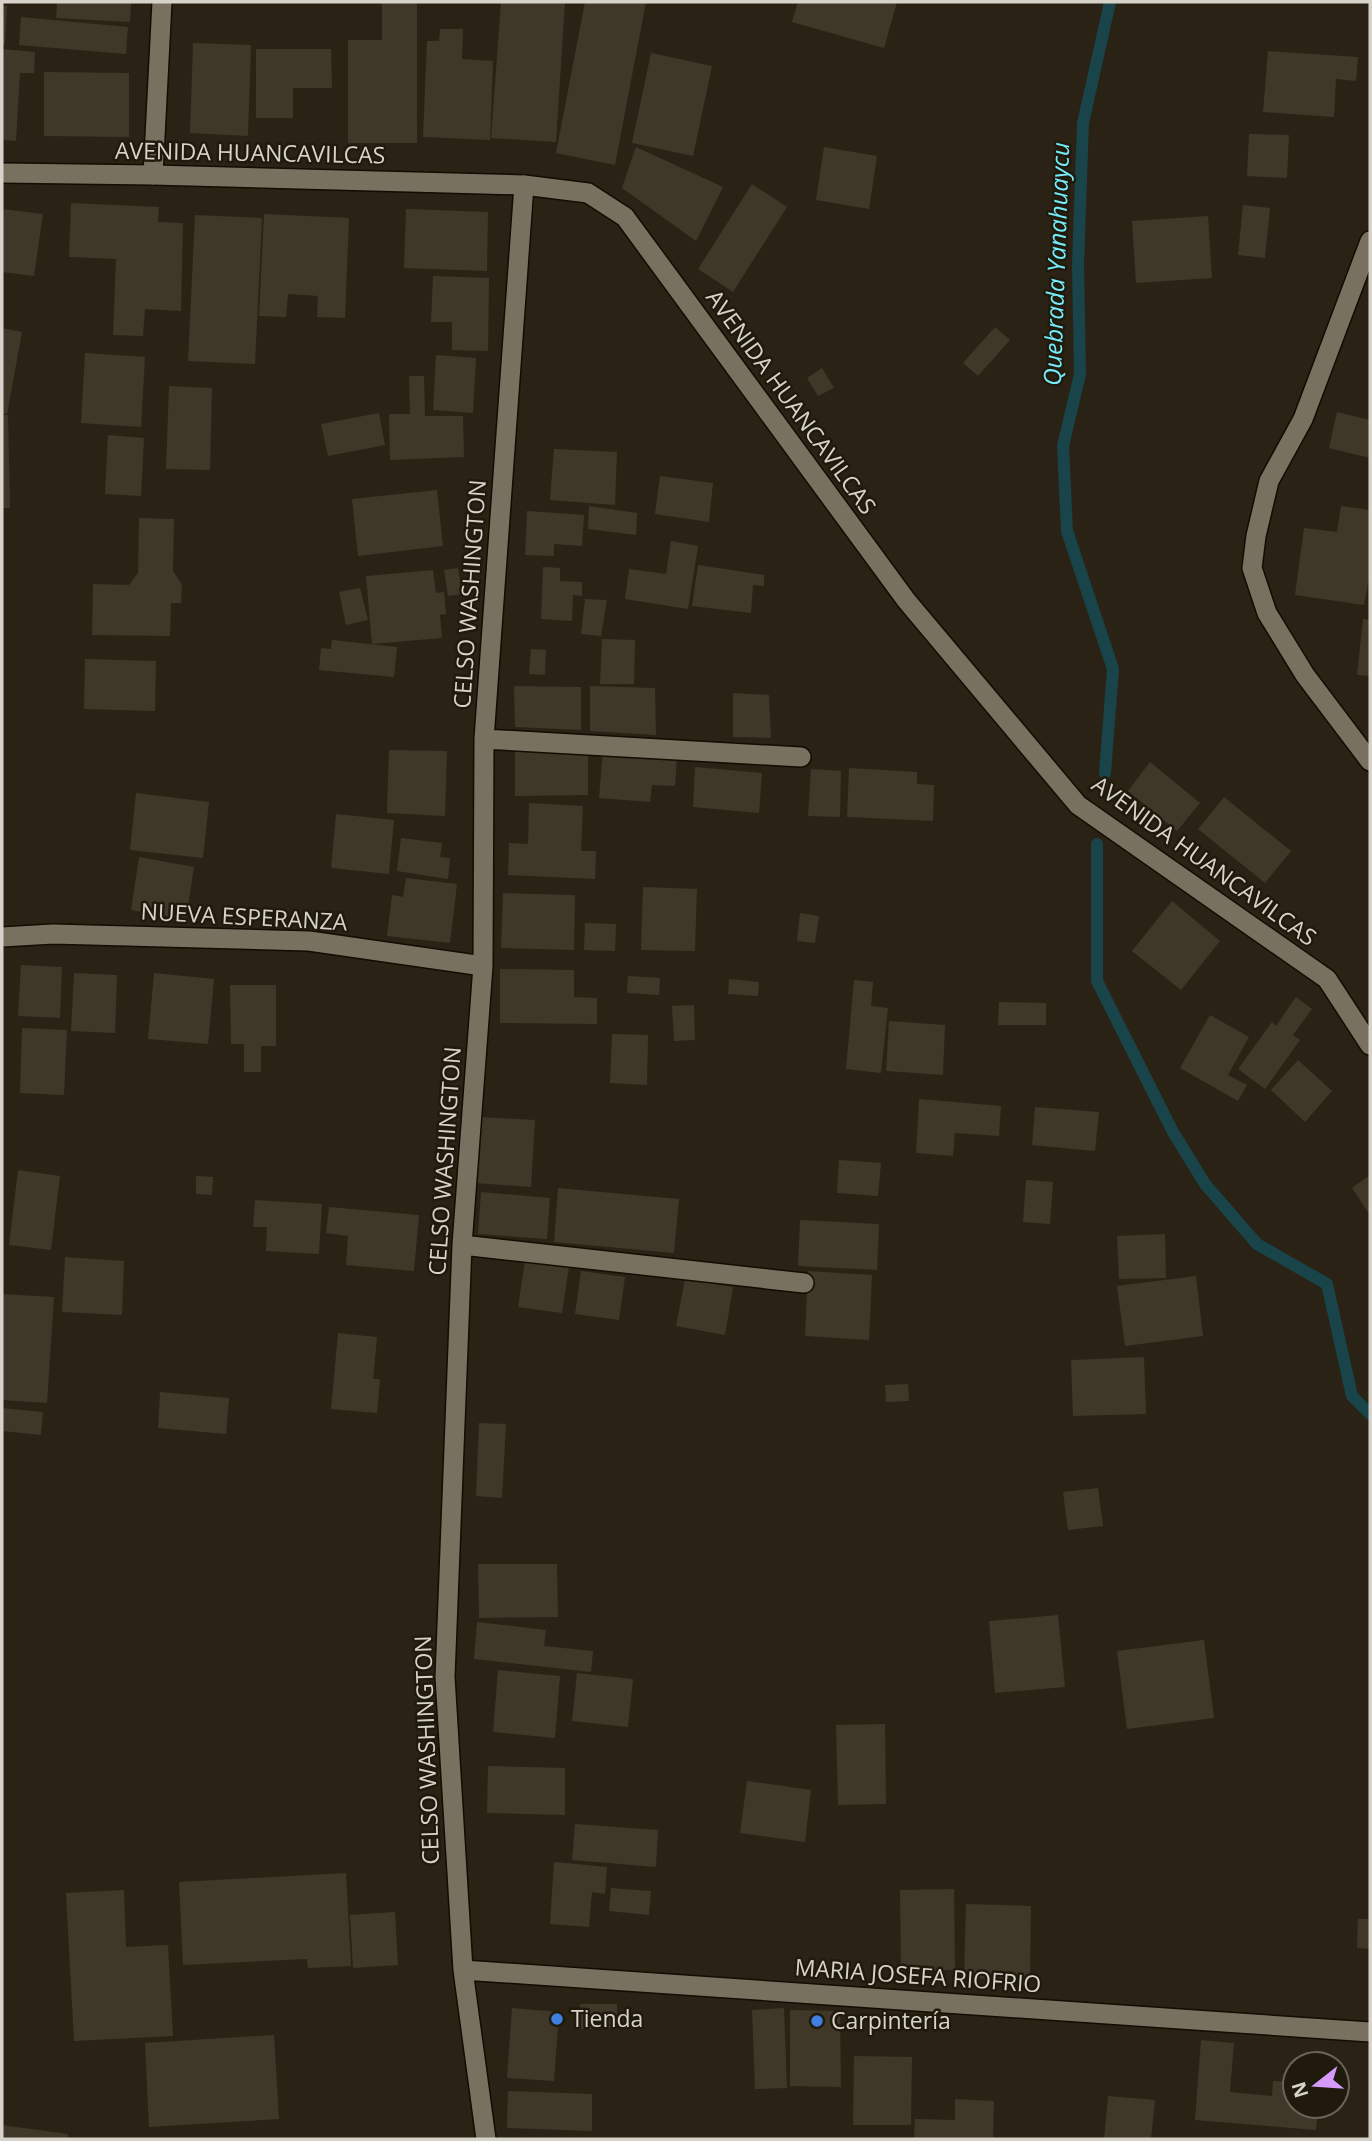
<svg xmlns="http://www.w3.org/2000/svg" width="1372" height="2141" font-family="'Open Sans',sans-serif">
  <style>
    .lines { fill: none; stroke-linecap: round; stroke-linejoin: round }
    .stream { stroke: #194449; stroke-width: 12 }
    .building { fill: #3f3829 }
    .minor-casing { stroke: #120c02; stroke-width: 22 }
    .tertiary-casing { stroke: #120c02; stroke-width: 22 }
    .minor { stroke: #797160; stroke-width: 19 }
    .tertiary { stroke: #797160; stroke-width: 19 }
    .shop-dot { fill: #3f7fe0; stroke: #201a0c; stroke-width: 2.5 }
    .labels { text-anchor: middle; stroke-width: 5; stroke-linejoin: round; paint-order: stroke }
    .street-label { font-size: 23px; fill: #d8d3ca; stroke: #201a0c }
    .poi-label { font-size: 23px; fill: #d8d3ca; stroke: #201a0c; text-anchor: start }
    .water-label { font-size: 24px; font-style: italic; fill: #75edfb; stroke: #201a0c }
  </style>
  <rect width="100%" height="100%" fill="#2a2315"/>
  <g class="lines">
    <path class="stream" d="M1105 773 1113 669 1067 531 1063 446 1080 374 1078 264 1083 123 1110 2
      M1097 844V981L1173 1132 1205 1184 1257 1244 1327 1284 1352 1396 1370 1414"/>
  </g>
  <path class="building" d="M57 2H131L130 22 56 18Z
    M382 2H417V143H348V40H382Z
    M501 2H565L556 142 491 138Z
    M585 2H646L615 165 556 153Z
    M798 2H897L884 48 792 22Z
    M2 6H7L5 44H2Z
    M21 17 128 27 126 54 19 45Z
    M440 29H463L462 59 493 61 490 140 423 137 427 41H439Z
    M193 43 251 45 248 136 190 133Z
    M2 49 35 52 34 73H20L16 141 2 140Z
    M256 49H331L332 88H293V118H256Z
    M1268 51 1358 57 1356 81 1336 79 1334 117 1263 112Z
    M651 53 712 66 693 156 632 143Z
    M44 72 129 73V137L44 136Z
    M1249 134 1289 135 1287 178 1247 176Z
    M636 147 723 187 696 241 622 188Z
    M824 147 877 156 869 209 816 200Z
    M752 184 787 207 733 292 698 269Z
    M71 203 159 207 158 222 183 223 181 311 145 309 143 336 113 335 116 259 69 257Z
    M1243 205 1270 208 1265 258 1238 255Z
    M2 209 43 214 34 276 2 272Z
    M406 209 488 212 487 271 404 268Z
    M264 214 349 218 345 318 317 317 318 296 288 294 286 317 259 316Z
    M195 215 262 218 255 364 188 361Z
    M1208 216 1212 278 1136 283 1132 221Z
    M433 276 489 278 488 351 452 350V322H431Z
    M995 327 1010 340 978 376 963 363Z
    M2 328 22 332 7 414 2 413Z
    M85 353 145 357 141 427 81 423Z
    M436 355 476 358 473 413 433 410Z
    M822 368 834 388 818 396 807 378Z
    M409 376H424L425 416H463L464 457 390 460 389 414H410Z
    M169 386 212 388 210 470 166 469Z
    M1337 412 1370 420V458L1329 448Z
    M379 413 385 445 328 456 321 424Z
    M2 415H8L10 508H2Z
    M108 435 144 438 141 496 105 494Z
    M554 449 617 452 615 505 550 500Z
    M660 476 713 483 709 522 655 514Z
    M437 490 443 546 358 556 352 499Z
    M589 506 637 513 636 535 588 529Z
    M1341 506 1370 510V572L1364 605 1295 595 1304 528 1337 532Z
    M527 511 584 515 582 546 554 544V556L525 555Z
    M139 518 174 519 173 571 182 585 181 603H171L170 636 92 635 93 584 129 585 138 573Z
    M671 541 698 546 688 609 625 599 629 569 666 574Z
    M698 565 764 575V586L753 585 751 613 692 606Z
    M543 567 560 568V581L582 582V596L573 595 572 621 541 619Z
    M458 568 462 594 448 596 444 570Z
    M433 570 436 593 444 592 446 614 440 615 442 638 372 644 366 576Z
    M360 588 368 620 346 625 339 592Z
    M585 599 607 600 601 636 581 634Z
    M1363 619 1370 620V676L1357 675Z
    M602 639 635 640 634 684H600Z
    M332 640 397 647 394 677 319 670 321 648 331 649Z
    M531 649 546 650 545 675 529 674Z
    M85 659 156 661 155 711 84 709Z
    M514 686 581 687V730L515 727Z
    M590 686 655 688 656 735 590 731Z
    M733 693 769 695 771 738 733 737Z
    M588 748V795L515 796V749Z
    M389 750 447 751 445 816 387 813Z
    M603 750 677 757 675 786 652 785 650 802 599 798Z
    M1150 762 1200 803 1177 831 1128 791Z
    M695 767 762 773 759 813 693 807Z
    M849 768 917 772V784L934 785 933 821 847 817Z
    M811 769 841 771 840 817 808 816Z
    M136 793 209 802 203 858 130 850Z
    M1224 797 1291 851 1265 883 1198 829Z
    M529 803 583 806 581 851H596L595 879 508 875 509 843 528 844Z
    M336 814 394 820 389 874 331 868Z
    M401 838 442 843 440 857 450 858 448 879 397 871Z
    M139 857 194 867 186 919 131 910Z
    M406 878 457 884 450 943 387 936 392 895 403 897Z
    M643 887 697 889 695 951 641 950Z
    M503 893 575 895 574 950 501 948Z
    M1172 901 1220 941 1181 990 1132 951Z
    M800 913 819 916 815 943 797 941Z
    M585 923 616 924 615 951 584 950Z
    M21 965 62 967 60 1018 18 1016Z
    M500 969 574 970V997L597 998V1024L500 1023Z
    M74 973 117 975 115 1033 71 1031Z
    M154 973 214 979 208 1044 148 1039Z
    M628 976 660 978 659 995 627 993Z
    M729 979 759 982 758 996 728 994Z
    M854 980 873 982 871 1006 888 1008 881 1073 846 1069Z
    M230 985H276V1046H261V1072H244V1044H231Z
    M1296 997 1312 1009 1293 1035 1300 1040 1265 1089 1238 1069 1272 1022 1276 1026Z
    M999 1002 1046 1003V1025H998Z
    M694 1005 695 1040 674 1041 672 1006Z
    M1210 1015 1249 1037 1228 1075 1247 1085 1238 1101 1180 1068Z
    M889 1021 945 1025 943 1075 886 1071Z
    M22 1028 67 1030 64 1095 20 1093Z
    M612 1034 648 1035 647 1085 610 1083Z
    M1298 1060 1332 1091 1305 1122 1271 1090Z
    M919 1099 1001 1106 999 1136 955 1133 953 1156 916 1153Z
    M1035 1107 1099 1112 1095 1151 1032 1145Z
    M479 1117 535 1120 531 1187 475 1183Z
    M839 1160 881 1163 878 1196 837 1193Z
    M18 1170 60 1176 51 1250 9 1245Z
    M1370 1175V1215L1352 1188Z
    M196 1176 213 1177 212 1195 196 1194Z
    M1026 1180 1053 1182 1050 1224 1023 1222Z
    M558 1188 679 1199 674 1253 554 1242Z
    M481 1192 550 1198 547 1239 478 1234Z
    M255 1200 322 1204 319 1254 266 1251 267 1227H253Z
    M329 1207 419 1215 414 1271 346 1265 348 1236 326 1233Z
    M800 1220 879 1224 877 1270 798 1266Z
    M1165 1234 1166 1278 1119 1279 1117 1236Z
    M65 1257 124 1261 122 1315 62 1312Z
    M525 1261 569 1267 562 1313 518 1307Z
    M581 1271 625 1277 619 1320 575 1314Z
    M808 1271 872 1275 869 1340 805 1336Z
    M1196 1276 1203 1336 1125 1346 1117 1286Z
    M685 1279 733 1287 725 1335 676 1326Z
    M2 1294 54 1297 47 1403 2 1400Z
    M338 1333 377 1337 373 1379H380L377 1413 331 1409Z
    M1144 1357 1146 1414 1073 1416 1071 1360Z
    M908 1384 909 1401 886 1402 885 1385Z
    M160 1392 229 1398 226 1434 158 1428Z
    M2 1408 43 1412 41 1435 2 1431Z
    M479 1423 506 1424 502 1498 476 1496Z
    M1098 1488 1103 1526 1068 1530 1063 1492Z
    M478 1564H557L558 1617 479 1618Z
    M1058 1615 1065 1687 995 1693 989 1621Z
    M477 1622 546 1630 544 1646 593 1651 591 1672 474 1659Z
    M1204 1640 1214 1718 1127 1729 1117 1651Z
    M498 1670 560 1676 555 1738 493 1732Z
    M577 1673 633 1679 628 1727 572 1721Z
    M885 1724 886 1804 838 1805 836 1725Z
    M488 1766 565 1768V1815L487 1813Z
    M747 1781 811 1790 805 1842 740 1833Z
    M575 1824 658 1830 656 1867 572 1860Z
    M554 1862 607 1867 605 1894 592 1892 589 1927 550 1924Z
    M346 1873 351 1966 308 1968 307 1959 183 1965 179 1882Z
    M611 1888 651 1891 649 1915 609 1911Z
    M954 1889 955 1970 901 1971 900 1890Z
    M124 1890 126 1947 168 1945 173 2036 74 2041 66 1893Z
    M966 1904 1031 1906 1030 1980 964 1978Z
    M395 1912 398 1965 353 1968 350 1915Z
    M1358 1919H1370V1949L1357 1948Z
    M580 2004H617V2028L581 2029Z
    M512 2008 559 2012 554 2081 507 2078Z
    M784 2008 787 2088 755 2089 752 2010Z
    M790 2010 840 2011 841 2087 790 2086Z
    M274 2035 279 2119 149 2127 145 2043Z
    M1201 2040 1234 2043 1230 2092 1272 2096 1273 2081 1295 2082V2106H1318L1316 2130 1195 2120Z
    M854 2056 912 2057 911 2125H853Z
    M508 2091 592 2094V2131L507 2128Z
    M1108 2096 1155 2100 1151 2139H1104Z
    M955 2099 994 2101 993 2139H914L915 2119 955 2120Z
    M2 2125 68 2134 67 2139H2Z"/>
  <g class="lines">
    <g class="minor-casing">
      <path id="minor" d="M153 175 162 2
        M1370 241 1303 419 1269 481 1256 536 1252 568 1267 613 1305 675 1370 761
        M484 739 801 757
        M2 937 53 934 309 941 483 966
        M462 1245 804 1283
        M463 1970 1370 2032
        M486 2139 463 1970 445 1677 462 1245 483 966 484 739 524 185"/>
    </g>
    <g class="tertiary-casing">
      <path id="tertiary" d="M2 173 153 175 524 185 588 193 625 217 906 600 1078 805 1327 979 1370 1045"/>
    </g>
    <use href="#minor" class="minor"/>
    <use href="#tertiary" class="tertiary"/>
  </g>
  <g class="shop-dot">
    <circle cx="557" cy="2019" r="7"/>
    <circle cx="817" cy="2021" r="7"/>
  </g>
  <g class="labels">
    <g class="street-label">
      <text transform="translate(250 153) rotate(1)" y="8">AVENIDA HUANCAVILCAS</text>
      <text transform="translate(791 402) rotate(54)" y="8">AVENIDA HUANCAVILCAS</text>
      <text transform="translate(470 594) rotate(-86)" y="8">CELSO WASHINGTON</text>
      <text transform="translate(1204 861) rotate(36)" y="8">AVENIDA HUANCAVILCAS</text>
      <text transform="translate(244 917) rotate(3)" y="8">NUEVA ESPERANZA</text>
      <text transform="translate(445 1161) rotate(-86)" y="8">CELSO WASHINGTON</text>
      <text transform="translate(427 1750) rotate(-92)" y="8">CELSO WASHINGTON</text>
      <text transform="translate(918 1976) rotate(4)" y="8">MARIA JOSEFA RIOFRIO</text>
    </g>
    <g class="poi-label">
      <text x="571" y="2027">Tienda</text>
      <text x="831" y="2029">Carpintería</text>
    </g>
    <g class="water-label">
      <text transform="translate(1057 264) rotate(-88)" y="8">Quebrada Yanahuaycu</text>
    </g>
  </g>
  <rect width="1372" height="2141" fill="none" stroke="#d8d3ca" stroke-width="7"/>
  <g transform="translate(1316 2085) rotate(253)"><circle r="33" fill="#201a0c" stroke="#6a6458" stroke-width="2"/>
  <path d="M0-5L12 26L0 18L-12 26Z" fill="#d69bfa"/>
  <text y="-10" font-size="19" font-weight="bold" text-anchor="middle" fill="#d8d3ca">N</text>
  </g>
</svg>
